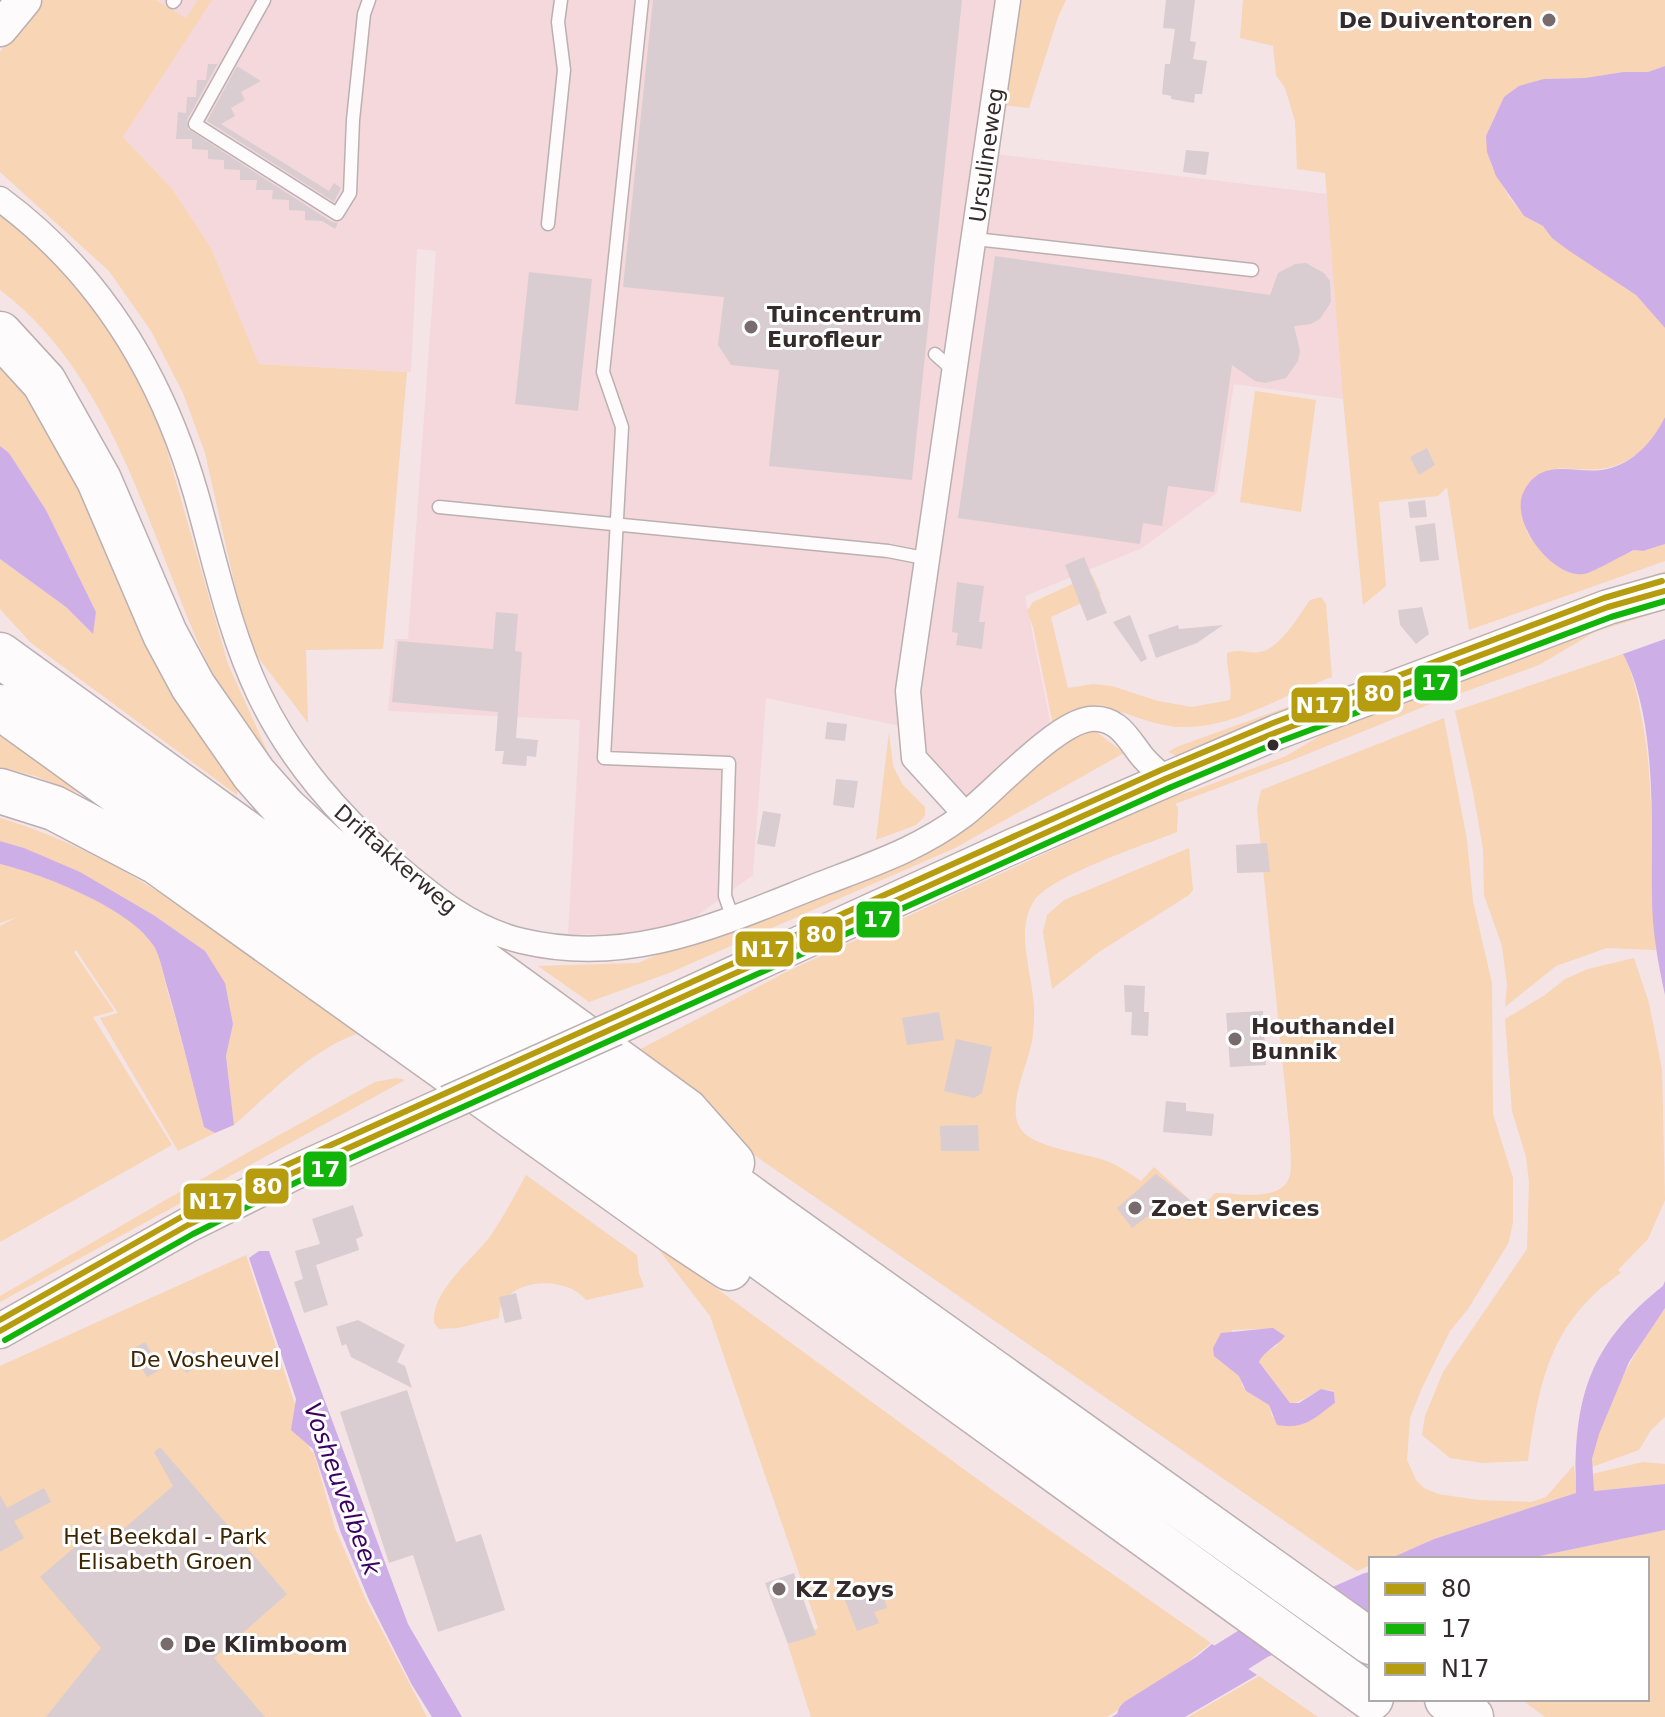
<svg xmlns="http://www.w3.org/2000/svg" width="1665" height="1717" font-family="'DejaVu Sans',sans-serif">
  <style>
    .built { fill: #f4d8dc }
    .green { fill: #f7d5b5; fill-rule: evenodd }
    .water { fill: #ceaee7 }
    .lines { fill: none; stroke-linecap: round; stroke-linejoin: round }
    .river { stroke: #ceaee7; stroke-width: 38 }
    .building { fill: #d9cdd1 }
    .service-casing { stroke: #bcafb1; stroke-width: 15 }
    .minor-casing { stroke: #bcafb1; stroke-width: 27 }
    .secondary-casing { stroke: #bcafb1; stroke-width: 37 }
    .motorway-casing { stroke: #bcafb1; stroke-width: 47 }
    .service { stroke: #fdfbfb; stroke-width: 12 }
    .minor { stroke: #fdfbfb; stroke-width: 24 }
    .secondary { stroke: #fdfbfb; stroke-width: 34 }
    .motorway { stroke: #fdfbfb; stroke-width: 44 }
    .secondary-bridge-casing { stroke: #bcafb1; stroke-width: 37; stroke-linecap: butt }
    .secondary-bridge { stroke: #fdfbfb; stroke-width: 34 }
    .bus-1-casing { stroke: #fff; stroke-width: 12 }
    .bus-2-casing { stroke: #fff; stroke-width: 12 }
    .bus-3-casing { stroke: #fff; stroke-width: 12 }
    .bus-1 { stroke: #b69c0f; stroke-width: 6 }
    .bus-2 { stroke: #12b409; stroke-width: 6 }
    .bus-3 { stroke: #b69c0f; stroke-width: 6 }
    .poi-dot { fill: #786b6d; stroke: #fff; stroke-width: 3 }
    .bus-dot { fill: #352a2c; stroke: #fff; stroke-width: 3 }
    .labels { text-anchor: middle; stroke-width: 6; stroke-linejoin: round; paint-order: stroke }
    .poi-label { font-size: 22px; font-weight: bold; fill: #352a2c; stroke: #fff; text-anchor: start }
    .street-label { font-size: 22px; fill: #352a2c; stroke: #fff }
    .park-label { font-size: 22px; fill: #3d2501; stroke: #fff }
    .water-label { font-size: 24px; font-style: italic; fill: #3c0062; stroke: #fff }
    .line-badge { stroke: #fff; stroke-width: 3 }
    .badge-label { font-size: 22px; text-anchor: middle; font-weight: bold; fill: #fff }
  </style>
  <rect width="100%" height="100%" fill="#f4e4e6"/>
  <path class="built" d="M157 0H999L979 152 1327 194 1343 399 1234 384 1217 493 1142 548 1025 596 1051 726 982 791 966 797 936 776 915 729 766 698 753 875 691 920 639 935 568 934 580 720 388 711 395 639H408L436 251 417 249 411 372 259 364 211 248 173 190 123 137 196 24Z"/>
  <path class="green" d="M39 0H156L186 18 198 0H212L123 137 173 190 211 248 259 364 407 372 383 649 306 650 308 723 248 644 205 453 183 393 151 331 109 271 0 172V52Z
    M1015 0H1066L1058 17 1029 108 1001 105Z
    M1243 0H1665V66L1648 72H1623L1585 78 1544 79 1504 97 1486 136 1492 167 1509 197 1524 216 1543 226 1552 238 1636 295 1665 328C1665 353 1665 392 1665 416 1663 427 1653 439 1645 447 1615 474 1595 470 1558 468L1526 531C1538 548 1558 575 1581 574 1590 574 1622 555 1635 550L1643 551 1665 544V561L1469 630 1447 487 1438 496 1379 502 1386 586 1363 605 1343 399 1325 173 1297 169 1295 121 1285 88 1276 75 1273 46 1240 38Z
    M0 211 60 262 134 365 160 426 228 664 274 766C245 729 219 691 200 647 147 526 111 373 0 290Z
    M0 341 238 788 237 795 31 643 0 609V559L66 607 92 633 96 612 46 510 9 453 0 446Z
    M1255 391 1316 400 1301 512 1240 502Z
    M1665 571V582L1193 754 1176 756 1168 752 1179 746Z
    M1092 575 1101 594 1051 617 1068 688 1093 684 1112 686 1158 701 1192 707 1230 700C1233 685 1226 670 1227 653 1240 648 1248 654 1260 652 1279 650 1300 614 1310 600L1321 597 1326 604 1332 677C1283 694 1235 729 1181 727 1129 725 1106 687 1053 725L1033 627 1027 611 1033 602Z
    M1665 603V610L1595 632 1539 665 1433 703 1300 757 1175 804 1178 807 1177 832C1145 845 1052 875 1034 901 1016 928 1030 967 1033 997 1035 1009 1034 1021 1033 1033 1032 1060 1001 1111 1024 1133 1040 1148 1082 1153 1104 1160 1118 1165 1129 1173 1141 1181L1154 1167 1200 1209 1215 1193C1237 1193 1283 1203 1290 1175 1292 1163 1290 1148 1290 1136L1257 809 1261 790 1444 718 1467 840 1473 901 1492 983 1493 1114 1513 1178V1222L1509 1242 1468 1309 1450 1331 1421 1390 1410 1418 1407 1460 1416 1480 1424 1488 1438 1494 1478 1500 1531 1502 1546 1497 1574 1465 1576 1493 1434 1539 1389 1559H1371V1565L1357 1571 618 1061 788 971 1107 825 1094 828 1142 803 1193 791 1286 756 1348 719ZM1260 1329 1278 1345 1262 1355 1259 1362 1290 1403C1307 1403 1317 1383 1334 1392L1335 1403 1325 1410 1272 1417 1269 1405 1246 1391 1242 1385 1232 1330Z
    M1623 654C1635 677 1639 704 1644 730 1656 803 1649 877 1656 950L1607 948 1556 966 1505 1007 1507 985 1502 946 1484 895 1483 849 1473 792 1455 711Z
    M1094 730 1124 753 955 848 669 973 589 1002 538 966 638 963 703 935 869 871 1064 738Z
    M0 731 99 801 35 776 0 767Z
    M889 732 893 766 897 774 903 785 925 807V816L916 825 876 840Z
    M0 818C134 857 247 954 359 1033 309 1051 273 1091 234 1125L226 1055 233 1024 205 951 155 916 24 848 0 841Z
    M1189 848 1193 890 1189 895 1099 952 1052 989 1043 932 1047 915 1064 900Z
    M0 864C42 874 133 909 155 948 161 960 164 977 167 990 181 1035 192 1081 204 1127L215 1133 178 1151 100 1018 118 1013 76 950 74 952 114 1011 93 1017 172 1145 0 1242V926L17 917 0 923Z
    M1634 958 1649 1003 1662 1069 1665 1200 1648 1239 1618 1270 1621 1273C1550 1321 1539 1382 1528 1461L1482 1463 1450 1458 1422 1435 1425 1416 1443 1372 1527 1249 1529 1182 1526 1157 1512 1111 1505 1019 1545 995 1565 979 1588 969Z
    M396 1078 405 1080 0 1302V1296L238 1158 375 1082Z
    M526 1175 637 1255 639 1273 644 1287 586 1300C565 1273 499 1278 499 1318L458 1328 439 1329 434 1323C431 1290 473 1260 491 1235 504 1216 515 1195 526 1175Z
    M653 1242 995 1492 1211 1643 1168 1678 1107 1717H811L788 1645 818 1628 710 1316Z
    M246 1255 310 1450 314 1453 335 1528 366 1600 427 1717H0V1366Z
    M1665 1308V1417L1651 1430 1639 1450 1592 1467C1591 1425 1640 1342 1665 1308Z
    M1643 1462 1665 1464V1484L1593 1491 1592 1474Z
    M1665 1530V1717H1545L1521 1699H1647V1559H1525Z
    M1259 1676 1318 1717H1188Z"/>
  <path class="water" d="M1665 66V328L1636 295 1568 250 1552 238 1543 226 1524 216 1496 176 1487 152 1486 136 1504 97 1519 86 1544 79 1585 78 1623 72H1648Z
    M1665 417V544L1643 551 1634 550C1623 555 1592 573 1584 574 1553 579 1508 521 1524 491 1543 455 1577 476 1607 469 1634 463 1653 441 1665 417Z
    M0 446 9 453 46 510 96 612 93 634 66 607 0 559Z
    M1665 639V995C1658 963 1652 930 1652 897 1651 824 1658 720 1623 654Z
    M0 841 24 848 80 872 155 916 205 951 225 983 233 1024 226 1056 234 1125 215 1133 204 1127C192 1081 181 1035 168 990 164 977 161 960 155 948 133 909 42 874 0 864Z
    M259 1251H269L408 1624 462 1717H432L412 1685 369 1600 341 1533 313 1449 291 1430 296 1399 249 1258Z
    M1665 1281V1308L1629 1362 1599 1434 1592 1459 1594 1491 1665 1484V1530L1525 1559H1389L1434 1539 1576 1493C1573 1400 1588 1345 1663 1286Z
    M1273 1328 1285 1336C1277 1346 1264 1351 1259 1362L1290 1403H1299L1321 1389 1334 1392 1335 1403C1314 1418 1305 1430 1277 1425L1269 1405 1246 1391 1239 1376 1214 1356 1213 1348 1221 1333Z
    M1212 1644 1257 1675 1185 1717H1112L1171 1678Z"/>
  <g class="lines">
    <path class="river" d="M1136 1717 1259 1640 1371 1591"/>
  </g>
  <path class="building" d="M653 0H962L912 480 769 466 779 370 731 365 718 345 724 297 623 287Z
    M1166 0H1195L1190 41 1196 42 1193 59 1207 61 1202 94H1195L1194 103 1171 99V96L1162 94 1165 64H1170L1175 29 1163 28Z
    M222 56 187 120 188 129 332 222 338 223 335 229 322 221 305 220V211L289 210V200L272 199 273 190H256L257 180H240V170L224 169V160L208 159V150L192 149V139H176L178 112 186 113 187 97H196L197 80H206L208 64H217Z
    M237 66 261 81 241 92 245 100 231 108 235 116 221 124 329 191 334 183 341 188 334 202 207 121Z
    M1186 150 1209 152 1206 175 1183 172Z
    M995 256 1270 295 1278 273 1295 264 1306 263 1324 273 1330 281 1331 302 1320 319 1311 324 1294 326 1300 351 1298 361 1286 378 1265 383 1255 381 1232 365 1214 492 1168 486 1162 526 1143 523 1140 544 958 518Z
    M529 272 592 279 578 411 515 404Z
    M1427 448 1435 465 1419 475 1410 457Z
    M1425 500 1427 517 1410 518 1408 502Z
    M1435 523 1439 560 1420 562 1415 526Z
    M1084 557 1107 613 1087 621 1065 565Z
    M957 582 984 586 979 622H985L982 649 956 645 958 633 952 632Z
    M1422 607 1429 634 1416 644 1400 625 1398 610Z
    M496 612 518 614 515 651 522 652 516 738 538 740 536 757 527 756 526 766 502 764 504 751H495L498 712 392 702 398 641 493 649Z
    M1130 615 1147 659 1141 662 1113 622Z
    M1178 625 1179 629 1223 625 1197 643 1156 658 1148 635Z
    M827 722 847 724 845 741 825 739Z
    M836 779 858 781 854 808 833 805Z
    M763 811 781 814 775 847 757 844Z
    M1267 843 1270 872 1237 873 1236 845Z
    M1124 985 1145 986 1144 1012H1149L1148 1036 1131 1035 1132 1012H1125Z
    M1263 1011 1266 1065 1230 1067 1226 1013Z
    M939 1012 944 1040 907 1045 902 1018Z
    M956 1039 992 1047 982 1093 974 1098 944 1091Z
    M1166 1101 1186 1103V1111L1214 1114 1212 1136 1163 1132Z
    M978 1125 979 1151H941L940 1126Z
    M1156 1174 1199 1207 1189 1221 1166 1202 1132 1228 1117 1208Z
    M353 1205 363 1236 356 1239 359 1250 316 1265 328 1305 304 1313 294 1282 303 1279 295 1251 320 1244 312 1219Z
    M516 1293 522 1319 505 1323 499 1297Z
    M358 1320 405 1345 397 1362 405 1366 412 1388 351 1357 346 1344 342 1346 336 1327Z
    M145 1342 161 1369 147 1377 131 1350Z
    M194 1350 202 1364 186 1373 178 1360Z
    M407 1390 456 1542 481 1534 505 1610 438 1632 413 1555 389 1563 340 1412Z
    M160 1447 287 1594 214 1658 265 1717H46L101 1648 40 1577 99 1526 111 1540 173 1486 154 1452Z
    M44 1488 51 1502 14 1521 24 1538 0 1552V1495L7 1508Z
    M794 1573 816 1635 788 1644 765 1583Z
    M866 1587 868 1593 881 1589 887 1608 874 1612 879 1623 857 1631 843 1595Z"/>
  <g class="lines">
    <g class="service-casing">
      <path id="service" d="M264 0 195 124 337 214 350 193 353 120 364 14 369 0
        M642 0 603 372 622 427 604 758 729 763 725 896 733 919
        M173 2 175 0
        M548 224 564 70 558 22 561 0
        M975 239 1252 270
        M935 354 955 372
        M439 507 888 551 929 559"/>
    </g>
    <g class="minor-casing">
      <path id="minor" d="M0 199C100 273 162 376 196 494 215 561 229 631 259 694 291 761 339 815 394 864 433 897 471 929 522 941 631 967 722 923 821 884 873 864 919 849 964 815 994 792 1055 723 1090 719 1118 717 1127 737 1141 755 1148 764 1157 771 1165 779
        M965 814 914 758 908 691 1008 0"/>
    </g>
    <g class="secondary-casing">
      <path id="secondary" d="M0 29 24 0
        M615 1028 1013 846 1277 732 1608 607 1665 591
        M0 1331 188 1225 293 1173 448 1103"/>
    </g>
    <g class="motorway-casing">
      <path id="motorway" d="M0 334 44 382 99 480 165 634 193 686 254 774 285 809 324 845 381 889 686 1111 732 1163
        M0 655 783 1222 1371 1642
        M0 707 1371 1698
        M0 791 54 808 157 862 676 1233 729 1268
        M1447 1699 1471 1717"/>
    </g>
    <use href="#service" class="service"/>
    <use href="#minor" class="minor"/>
    <use href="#secondary" class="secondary"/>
    <use href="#motorway" class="motorway"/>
    <g class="secondary-bridge-casing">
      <path id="secondary-bridge" d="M448 1103 615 1028"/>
    </g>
    <use href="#secondary-bridge" class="secondary-bridge"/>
    <g class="bus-1-casing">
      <path id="bus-1" d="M0 1331 188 1225 293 1173 1165 779 1277 732 1608 607 1665 591"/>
    </g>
    <g class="bus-2-casing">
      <path id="bus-2" d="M5 1340 193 1234 297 1182 1169 788 1281 741 1611 617 1665 601"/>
    </g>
    <g class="bus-3-casing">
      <path id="bus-3" d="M0 1320 183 1216 289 1164 1161 770 1273 723 1604 598 1662 581"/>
    </g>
    <use href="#bus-1" class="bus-1"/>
    <use href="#bus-2" class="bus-2"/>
    <use href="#bus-3" class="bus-3"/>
  </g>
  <g class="poi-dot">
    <circle cx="1549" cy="20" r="8"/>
    <circle cx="751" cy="327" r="8"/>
    <circle cx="1235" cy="1039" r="8"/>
    <circle cx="1135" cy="1208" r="8"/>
    <circle cx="779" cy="1589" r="8"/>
    <circle cx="167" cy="1644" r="8"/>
  </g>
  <circle class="bus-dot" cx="1273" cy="745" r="7"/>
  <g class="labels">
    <g class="poi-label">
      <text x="1533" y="28" text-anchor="end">De Duiventoren</text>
      <text x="767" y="322">Tuincentrum<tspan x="767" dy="25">Eurofleur</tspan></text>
      <text x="1251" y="1034">Houthandel<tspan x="1251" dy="25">Bunnik</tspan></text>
      <text x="1151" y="1216">Zoet Services</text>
      <text x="795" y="1597">KZ Zoys</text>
      <text x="183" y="1652">De Klimboom</text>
    </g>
    <g class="street-label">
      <text transform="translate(986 155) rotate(-82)" y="8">Ursulineweg</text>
      <text transform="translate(396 859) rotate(41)" y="8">Driftakkerweg</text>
    </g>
    <g class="park-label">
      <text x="205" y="1367">De Vosheuvel</text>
      <text x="165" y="1544">Het Beekdal - Park<tspan x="165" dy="25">Elisabeth Groen</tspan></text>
    </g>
    <g class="water-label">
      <text transform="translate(342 1489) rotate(70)" y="8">Vosheuvelbeek</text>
    </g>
  </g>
  <g class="line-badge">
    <rect x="1413" y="664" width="46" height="38" rx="8" fill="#12b409"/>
    <rect x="1356" y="674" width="46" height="39" rx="8" fill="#b69c0f"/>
    <rect x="1290" y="686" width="61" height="38" rx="8" fill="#b69c0f"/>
    <rect x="855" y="900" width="46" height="39" rx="8" fill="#12b409"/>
    <rect x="798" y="915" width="46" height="39" rx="8" fill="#b69c0f"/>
    <rect x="734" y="930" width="61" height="38" rx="8" fill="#b69c0f"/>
    <rect x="302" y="1150" width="46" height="38" rx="8" fill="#12b409"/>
    <rect x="244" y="1167" width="46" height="38" rx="8" fill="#b69c0f"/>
    <rect x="182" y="1182" width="61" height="39" rx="8" fill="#b69c0f"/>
  </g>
  <g class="badge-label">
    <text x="1436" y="690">17</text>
    <text x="1379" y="701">80</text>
    <text x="1320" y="713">N17</text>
    <text x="878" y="927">17</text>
    <text x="821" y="942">80</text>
    <text x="765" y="957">N17</text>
    <text x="325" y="1177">17</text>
    <text x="267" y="1194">80</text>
    <text x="213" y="1209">N17</text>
  </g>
  <rect x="1369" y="1557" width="280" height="144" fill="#ffffff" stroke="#aeaaab" stroke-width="2"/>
  <rect x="1385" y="1583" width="40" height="12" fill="#b69c0f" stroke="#aeaaab" stroke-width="2"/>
  <text x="1441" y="1597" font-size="24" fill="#352a2c">80</text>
  <rect x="1385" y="1623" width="40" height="12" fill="#12b409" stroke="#aeaaab" stroke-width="2"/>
  <text x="1441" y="1637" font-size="24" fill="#352a2c">17</text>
  <rect x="1385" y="1663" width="40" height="12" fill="#b69c0f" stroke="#aeaaab" stroke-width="2"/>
  <text x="1441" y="1677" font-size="24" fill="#352a2c">N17</text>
</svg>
